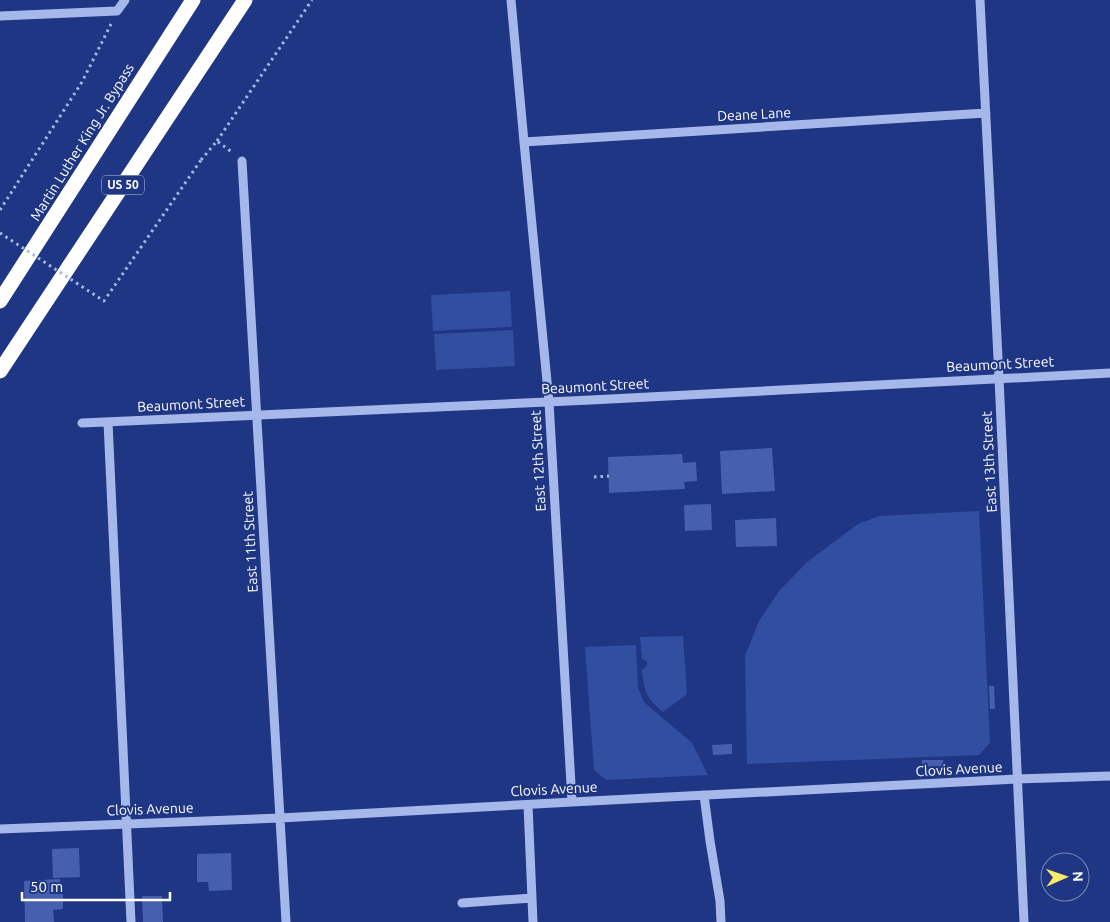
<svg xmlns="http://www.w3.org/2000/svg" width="1110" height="922" font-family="Ubuntu,sans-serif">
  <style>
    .green { fill: #324ea1 }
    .building { fill: #4760ad }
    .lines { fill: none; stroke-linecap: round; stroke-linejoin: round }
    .path { stroke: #a6b7ea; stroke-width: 3; stroke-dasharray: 2.5 4; stroke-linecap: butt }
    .minor { stroke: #a6b7ea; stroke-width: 9 }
    .highway { stroke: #fff; stroke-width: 15 }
    .path-bridge { stroke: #a6b7ea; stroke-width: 3; stroke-dasharray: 2.5 4; stroke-linecap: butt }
    .labels { text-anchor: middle; stroke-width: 4; stroke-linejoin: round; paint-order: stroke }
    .shield { fill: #1f3684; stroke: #bcc3da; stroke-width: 1 }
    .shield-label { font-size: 12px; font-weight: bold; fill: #fff }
    .street-label { font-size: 14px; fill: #fff; stroke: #1f3684 }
  </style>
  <rect width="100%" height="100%" fill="#1f3684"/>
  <path class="green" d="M510 291 512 327 433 331 431 295Z
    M513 330 515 366 436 370 434 334Z
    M979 511 990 743 979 755 747 764 745 656 759 621 780 590 807 562 858 524 879 516Z
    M683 636 687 694 663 712C646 698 644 691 642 670L647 666V661L642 659 640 637Z
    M636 645 638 688 644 702 692 743 708 775 606 780 594 770 585 647Z"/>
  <path class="building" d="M772 448 775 491 722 494 720 451Z
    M682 454 683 463 696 462 697 481 684 482 685 489 609 493 608 457Z
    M711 504 712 530 685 531 684 505Z
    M776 518 777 546 736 547 735 520Z
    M989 686H994L995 709H990Z
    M732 744V754L713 755 712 745Z
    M922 760H943V766L922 767Z
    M79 848 80 877 53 878 52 849Z
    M231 853 232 890 209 891 208 882H197V854Z
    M60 879 61 893H63V909L53 910 54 922H25L24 881Z
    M142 896H162L163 922H143Z"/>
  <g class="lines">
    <path class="path" d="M217 141 312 0
      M201 160 217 141 233 153
      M0 210 82 82 111 24
      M594 477 609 476"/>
    <path class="minor" d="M511 0 524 142 549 402 572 802
      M980 0 999 378 1024 922
      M0 16 117 11 125 0
      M524 142 986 113
      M242 161 286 922
      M108 422 131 922
      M82 423 591 400 1110 373
      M704 795 710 841 720 901 721 922
      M528 805 533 922
      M0 829 280 818 572 802 1017 779 1110 776
      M462 903 532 898"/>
    <path class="highway" d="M0 301 193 0
      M0 371 245 0"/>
    <path class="path-bridge" d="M0 233 104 301 201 160"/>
  </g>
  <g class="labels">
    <rect class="shield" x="102" y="175.5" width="42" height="19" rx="4"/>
    <g class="shield-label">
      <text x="123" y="189">US 50</text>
    </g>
    <g class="street-label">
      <text transform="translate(754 114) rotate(-3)" y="5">Deane Lane</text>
      <text transform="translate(82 142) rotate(-58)" y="5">Martin Luther King Jr. Bypass</text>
      <text transform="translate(1000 364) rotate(-3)" y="5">Beaumont Street</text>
      <text transform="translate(595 386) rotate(-3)" y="5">Beaumont Street</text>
      <text transform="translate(191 404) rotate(-3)" y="5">Beaumont Street</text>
      <text transform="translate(538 461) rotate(-93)" y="5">East 12th Street</text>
      <text transform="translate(989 462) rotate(-93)" y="5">East 13th Street</text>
      <text transform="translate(250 542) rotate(-93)" y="5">East 11th Street</text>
      <text transform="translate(959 769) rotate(-3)" y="5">Clovis Avenue</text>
      <text transform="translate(554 789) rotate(-3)" y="5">Clovis Avenue</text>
      <text transform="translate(150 809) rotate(-2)" y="5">Clovis Avenue</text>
    </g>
  </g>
  <g transform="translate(1065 877) rotate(88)"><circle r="24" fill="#1f3684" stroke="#7986b5"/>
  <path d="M0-4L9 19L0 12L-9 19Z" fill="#f8eb66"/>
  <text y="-8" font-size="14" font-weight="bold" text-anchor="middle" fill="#ffffff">N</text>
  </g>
  <path d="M22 892v8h148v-8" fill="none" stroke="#ffffff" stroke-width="2.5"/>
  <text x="30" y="892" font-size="15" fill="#ffffff" stroke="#1f3684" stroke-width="4" paint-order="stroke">50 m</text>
</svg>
